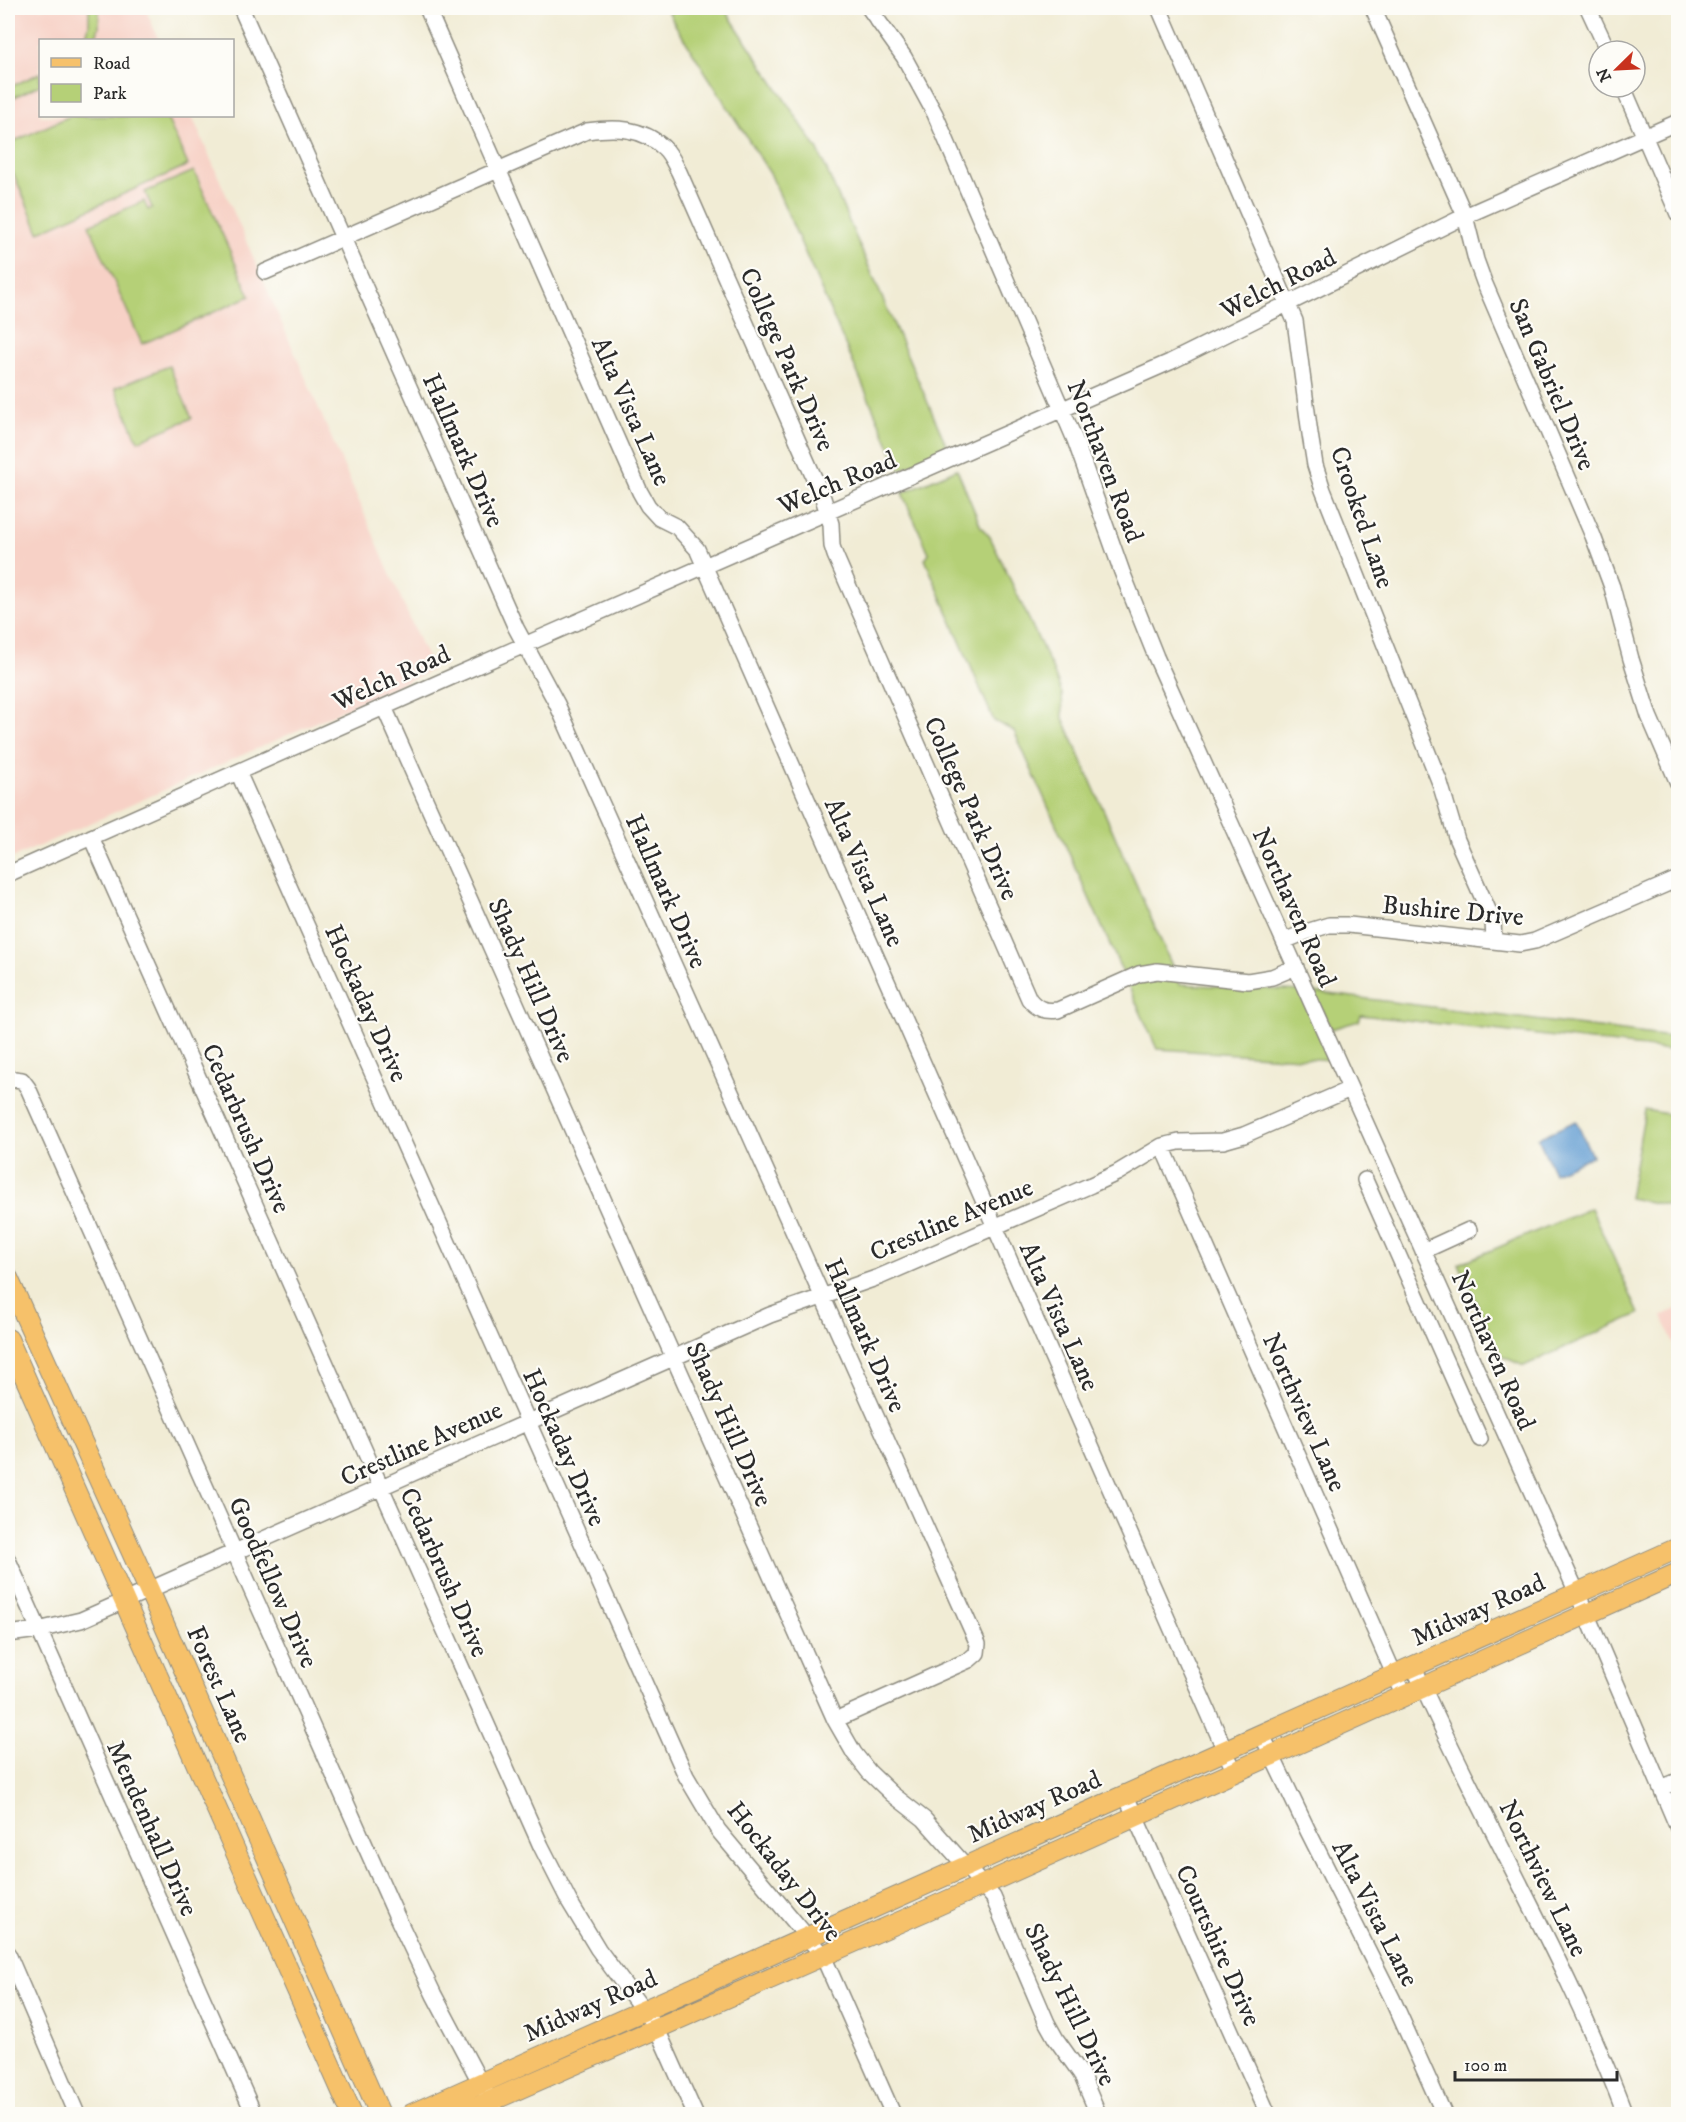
<svg xmlns="http://www.w3.org/2000/svg" width="1686" height="2122" font-family="'IM FELL DW Pica',serif">
  <style>
    .built { fill: #f7d1c6 }
    .green { fill: #b5d077; stroke: #707e51; stroke-width: 1.5 }
    .water { fill: #639ed3; stroke: #47647f; stroke-width: 1.5 }
    .lines { fill: none; stroke-linecap: round; stroke-linejoin: round }
    .minor-casing { stroke: #8e8c80; stroke-width: 18 }
    .major-casing { stroke: #8e8c80; stroke-width: 22 }
    .minor { stroke: #fff; stroke-width: 15 }
    .major { stroke: #f6c16b; stroke-width: 20 }
    .labels { text-anchor: middle; stroke-width: 4.5; stroke-linejoin: round; paint-order: stroke }
    .street-label { font-size: 26px; fill: #2b2b2b; stroke: #fdfcf7 }
  </style>
  <rect width="100%" height="100%" fill="#fdfcf7"/>
  <filter id="ink" filterUnits="userSpaceOnUse"><feTurbulence type="fractalNoise" baseFrequency=".0167" numOctaves="2"/><feDisplacementMap in="SourceGraphic" scale="12" xChannelSelector="R" yChannelSelector="G"/><feConvolveMatrix kernelMatrix="1 2 1 2 8 2 1 2 1" color-interpolation-filters="sRGB"/></filter>
  <filter id="wash" filterUnits="userSpaceOnUse"><feTurbulence type="fractalNoise" baseFrequency=".008" numOctaves="4" result="noise"/><feDisplacementMap in="SourceGraphic" scale="24" xChannelSelector="R" yChannelSelector="G"/><feGaussianBlur stdDeviation="1.35" result="paint"/><feColorMatrix in="noise" values="0 0 0 0 0 0 0 0 0 0 0 0 0 0 0 0 0 1.4 0 .05"/><feComposite in="paint" operator="in"/></filter>
  <g filter="url(#wash)">
    <rect width="100%" height="100%" fill="#f1ecd5"/>
    <path class="built" d="M8 8H145L159 40H40V116H192L432 670 8 860Z
      M1678 1308V1354L1662 1316Z"/>
    <path class="green" d="M89 8H99V27L95 40H85L89 25Z
      M667 8H724L818 150 948 449 900 470 771 175 674 23Z
      M40 73V85L8 100V88Z
      M70 116H166L188 165 39 232 8 161V144Z
      M194 171 250 296 142 344 89 225 144 201 148 210 152 208 145 192Z
      M169 366 192 418 138 441 115 388Z
      M957 469 981 527 990 537 1052 668 1062 694 1063 718 1180 984 1301 991 1331 1060 1157 1049 1014 731 994 721 925 559 929 553 902 493Z
      M1313 992 1678 1038V1051L1361 1015 1359 1021 1331 1029Z
      M1645 1110 1678 1116V1169L1672 1206 1629 1198Z
      M1591 1208 1639 1314 1524 1366 1501 1356 1459 1264Z"/>
    <path class="water" d="M1576 1121 1592 1156 1554 1173 1538 1138Z"/>
  </g>
  <g filter="url(#ink)">
    <g class="lines">
      <g class="minor-casing">
        <path id="minor" d="M241 8 516 628 557 704 978 1644 977 1653 969 1660 835 1720
          M427 8 640 492 648 506 659 518 677 527 697 549 1235 1773
          M869 8 904 57 935 114 1075 440 1122 572 1156 657 1587 1615 1678 1828
          M1159 8 1295 321 1310 434 1315 465 1323 490 1440 783 1457 840 1493 921 1494 941
          M1373 8 1465 216 1476 260 1484 282 1593 536 1612 587 1631 659 1649 716 1678 783
          M1588 8 1608 51
          M1623 87 1678 214
          M265 272 587 131C615 127 642 127 664 148 671 154 675 165 679 172L823 498 831 524 832 546 835 555 1029 999C1037 1009 1045 1012 1058 1010L1139 974 1157 971 1248 981 1272 977 1296 967
          M384 707 835 1720 854 1753 869 1772 892 1794 924 1819 993 1897 1047 2023 1056 2039 1081 2074 1098 2114
          M238 772 686 1776 718 1830 823 1956 893 2114
          M91 837 541 1846 569 1901 598 1949 657 2029 695 2114
          M8 874 456 675 1170 362 1465 216 1678 122
          M1284 941 1306 932 1329 925H1349L1520 944 1535 941 1678 879
          M8 1082 14 1079 22 1080 28 1088 397 1917 434 1995 497 2114
          M1162 1146 1404 1697
          M1365 1180 1480 1439
          M1423 1251 1469 1230
          M8 1560 254 2114
          M8 1634 38 1630 81 1620 770 1315 879 1277 1091 1185 1117 1173 1162 1146 1179 1142 1223 1141 1244 1135 1350 1089
          M1414 1667C1480 1818 1567 1959 1625 2114
          M1262 1735 1308 1831 1392 1998 1444 2114
          M1661 1788 1678 1781
          M1126 1796 1268 2114
          M8 1954 77 2114"/>
      </g>
      <g class="major-casing">
        <path id="major" d="M8 1278 149 1590 380 2114
          M8 1339 352 2114
          M412 2114 1678 1548
          M461 2114 927 1910 1678 1573"/>
      </g>
      <use href="#minor" class="minor"/>
      <use href="#major" class="major"/>
    </g>
  </g>
  <g class="labels">
    <g class="street-label">
      <text transform="translate(1278 283) rotate(-27)" y="9">Welch Road</text>
      <text transform="translate(788 359) rotate(66)" y="9">College Park Drive</text>
      <text transform="translate(1553 384) rotate(67)" y="9">San Gabriel Drive</text>
      <text transform="translate(632 411) rotate(66)" y="9">Alta Vista Lane</text>
      <text transform="translate(464 450) rotate(66)" y="9">Hallmark Drive</text>
      <text transform="translate(1106 461) rotate(69)" y="9">Northaven Road</text>
      <text transform="translate(837 482) rotate(-23)" y="9">Welch Road</text>
      <text transform="translate(1363 517) rotate(71)" y="9">Crooked Lane</text>
      <text transform="translate(391 677) rotate(-24)" y="9">Welch Road</text>
      <text transform="translate(972 808) rotate(66)" y="9">College Park Drive</text>
      <text transform="translate(865 872) rotate(66)" y="9">Alta Vista Lane</text>
      <text transform="translate(667 891) rotate(66)" y="9">Hallmark Drive</text>
      <text transform="translate(1295 907) rotate(66)" y="9">Northaven Road</text>
      <text transform="translate(1453 910) rotate(5)" y="9">Bushire Drive</text>
      <text transform="translate(532 980) rotate(66)" y="9">Shady Hill Drive</text>
      <text transform="translate(367 1003) rotate(66)" y="9">Hockaday Drive</text>
      <text transform="translate(247 1128) rotate(66)" y="9">Cedarbrush Drive</text>
      <text transform="translate(951 1219) rotate(-23)" y="9">Crestline Avenue</text>
      <text transform="translate(1060 1316) rotate(66)" y="9">Alta Vista Lane</text>
      <text transform="translate(866 1335) rotate(66)" y="9">Hallmark Drive</text>
      <text transform="translate(1494 1350) rotate(66)" y="9">Northaven Road</text>
      <text transform="translate(1305 1412) rotate(66)" y="9">Northview Lane</text>
      <text transform="translate(730 1424) rotate(66)" y="9">Shady Hill Drive</text>
      <text transform="translate(421 1443) rotate(-24)" y="9">Crestline Avenue</text>
      <text transform="translate(565 1447) rotate(66)" y="9">Hockaday Drive</text>
      <text transform="translate(445 1572) rotate(66)" y="9">Cedarbrush Drive</text>
      <text transform="translate(274 1582) rotate(66)" y="9">Goodfellow Drive</text>
      <text transform="translate(1478 1609) rotate(-24)" y="9">Midway Road</text>
      <text transform="translate(220 1684) rotate(66)" y="9">Forest Lane</text>
      <text transform="translate(1034 1806) rotate(-24)" y="9">Midway Road</text>
      <text transform="translate(153 1828) rotate(66)" y="9">Mendenhall Drive</text>
      <text transform="translate(785 1871) rotate(52)" y="9">Hockaday Drive</text>
      <text transform="translate(1544 1878) rotate(64)" y="9">Northview Lane</text>
      <text transform="translate(1376 1913) rotate(63)" y="9">Alta Vista Lane</text>
      <text transform="translate(1219 1945) rotate(66)" y="9">Courtshire Drive</text>
      <text transform="translate(1071 2004) rotate(64)" y="9">Shady Hill Drive</text>
      <text transform="translate(590 2005) rotate(-24)" y="9">Midway Road</text>
    </g>
  </g>
  <rect width="1686" height="2122" fill="none" stroke="#fdfcf7" stroke-width="30"/>
  <rect x="39" y="39" width="195" height="78" fill="#fdfcf7" stroke="#a9a8a5" stroke-width="1.5"/>
  <rect x="51" y="58" width="30" height="9" fill="#f6c16b" stroke="#a9a8a5" stroke-width="1.5"/>
  <text x="93" y="69" font-size="18" fill="#2b2b2b">Road</text>
  <rect x="51" y="84" width="30" height="18" fill="#b5d077" stroke="#a9a8a5" stroke-width="1.5"/>
  <text x="93" y="99" font-size="18" fill="#2b2b2b">Park</text>
  <g transform="translate(1617 69) rotate(246)"><circle r="28" fill="#fdfcf7" stroke="#a9a8a5" stroke-width="1.5"/>
  <path d="M0-4.5L10 22L0 15L-10 22Z" fill="#c8321e"/>
  <text y="-9" font-size="16" font-weight="bold" text-anchor="middle" fill="#2b2b2b">N</text>
  </g>
  <path d="M1455 2071v9h162v-9" fill="none" stroke="#2b2b2b" stroke-width="3"/>
  <text x="1464" y="2071" font-size="18" fill="#2b2b2b" stroke="#fdfcf7" stroke-width="4.5" paint-order="stroke">100 m</text>
</svg>
